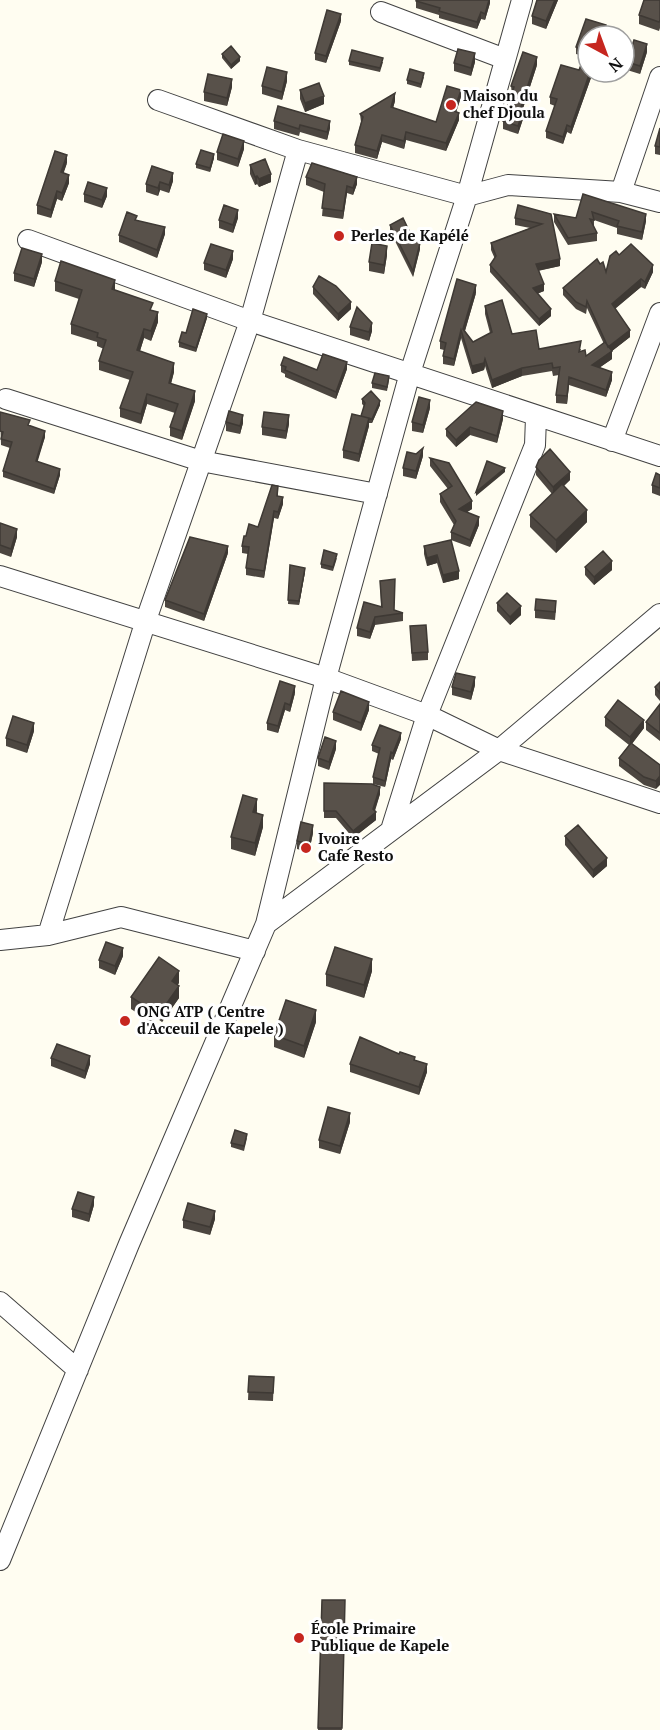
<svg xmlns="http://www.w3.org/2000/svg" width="660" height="1730" font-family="'PT Serif',serif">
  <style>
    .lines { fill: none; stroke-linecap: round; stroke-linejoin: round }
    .minor-casing { stroke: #424242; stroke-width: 22 }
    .minor { stroke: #fff; stroke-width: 20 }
    .wall { fill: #4c4640 }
    .shaded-wall { fill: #3e3934 }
    .building { fill: #58514a; stroke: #3e3934; stroke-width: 1.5 }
    .poi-dot { fill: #c6261f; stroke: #fff; stroke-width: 2 }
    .labels { text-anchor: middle; stroke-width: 6; stroke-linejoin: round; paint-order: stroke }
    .poi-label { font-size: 15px; font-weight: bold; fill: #0f0f0f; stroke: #fff; text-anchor: start }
  </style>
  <rect width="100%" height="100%" fill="#fffdf1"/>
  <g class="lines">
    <g class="minor-casing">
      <path id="minor" d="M381 12 505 59
        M158 100 298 150 467 196 508 185 621 192 660 202
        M621 192 660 77
        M28 240 250 321 660 456
        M6 399 201 461 377 494
        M612 441 660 313
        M0 576 326 678 427 715 499 750 660 803
        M391 830 427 715 535 445 536 417
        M266 924 499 750 660 614
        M48 935 146 620 250 321 298 150
        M0 940 48 935 121 917 255 951
        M0 1302 78 1370
        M0 1560 129 1244 266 924 326 678 410 373 467 196 522 0"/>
    </g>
    <use href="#minor" class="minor"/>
  </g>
  <path class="wall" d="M416 0H490V3L485 20 481 19 477 29 439 18V15L416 8Z
    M537 0H558L546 29 532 24V16Z
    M660 0V28L659 31 639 24V15L653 1Z
    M341 21 326 63 315 60V53Z
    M606 33 588 72H606L603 79 592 75 571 134 567 132 563 144 546 138V131L555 106 550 104V97L579 70 584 56 576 54V47Z
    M647 52 640 74 627 70V62Z
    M222 54 240 61 231 69 222 58Z
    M349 61 383 62 380 72 349 65Z
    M475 62 471 76 454 71V63Z
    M537 65 522 111 523 119 518 134 503 129V121L512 95 511 86Z
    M424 77 421 88 407 84V80Z
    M287 81 282 100 262 94V86Z
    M232 87 227 106 204 101V92Z
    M300 90 324 104 305 112 300 99Z
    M461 97 456 112 459 120 446 151 406 140 404 149 382 142 377 159 355 153V145L361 122 360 114 395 101 393 108 436 122Z
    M274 121 330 128 327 140 300 132 299 136 274 129Z
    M660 128V155L655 154V146Z
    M244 149 238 167 217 160V152Z
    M214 158 210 172 196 168V164Z
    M67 163 63 173 69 183 62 201 57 199 51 218 37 214V205Z
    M250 165 271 182 259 187 257 184 255 185 250 174Z
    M306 177 357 184 353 195 347 193 343 219 322 216 324 192 306 185Z
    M173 181 169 193 160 190 158 196 146 192V184Z
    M84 194 107 196 102 208 84 202Z
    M583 194 646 221 642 240 617 234V228L594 220V227L597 233V241L568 245 554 222V214L576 218Z
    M551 214 560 266 538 271 544 291 537 294 551 316 539 326 490 272V265L495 259 491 250V243L530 228 515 225V218Z
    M238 218 233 233 219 228V220Z
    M137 220 165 234 157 258 119 242V235Z
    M390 225 414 241 420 249 413 277 390 231Z
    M387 255 384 274 369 271V262Z
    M619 255 653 272 645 289 641 287 615 309 630 337 612 351V359L600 367 612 380 606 397 569 385 567 404 556 403V395L559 375 553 376 552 371 522 376 492 388 485 366 484 370 472 374 461 338 454 366 443 364V356L444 350 440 349V341L476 293 465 331 473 342 490 333 485 314V306L512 334 539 349H581L580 352 586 356 604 344 587 308 586 314 576 309 563 295V288L606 272Z
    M233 259 226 278 204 270V263Z
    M42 262 34 287 14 281V273Z
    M55 281 115 289V290L153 311 158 322 151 341 144 338 140 351 174 372 171 383 195 401 182 440 170 436V427L175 413 147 404 141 424 120 417V408L130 380 99 370V361L104 349 97 346V342L71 334V324L79 299 55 291Z
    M313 287 351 309 338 321 313 294Z
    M207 318 196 352 179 347V342L186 333Z
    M350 327 372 331 369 341 350 335Z
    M281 365 317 370 347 369 336 399 285 377V374L281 372Z
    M389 380 387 391 372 388V383Z
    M362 399 380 405 372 423H369V426L359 462 343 458V450L361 416 364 406 362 404Z
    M430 408 423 433 412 431V422Z
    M0 412 30 426 45 437 37 461 60 475 54 494 3 477V471L10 448 1 445Z
    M503 419 497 443 470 435 456 447 446 436V429Z
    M226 422 243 423 240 434 226 431Z
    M289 424 286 439 262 435V427Z
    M423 456 416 479 403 476V468Z
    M430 458 472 509 467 512 479 525 470 547 451 540V532L454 525 440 502V494L448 489 430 466Z
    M536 467 570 480 564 486 587 522 556 553 530 527V515L552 494 536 475Z
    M660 475V496L652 493V485Z
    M278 493V496L283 504 278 519 274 518 264 578 246 575V568L248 554 242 553V546L246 536 258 527Z
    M0 523 17 537 11 557 0 553Z
    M451 540 459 579 443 583 437 563 427 566 424 554V546Z
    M228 553 204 621 165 607V600Z
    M337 558 333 571 321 568V564Z
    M290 565 305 572 299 605 288 604Z
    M585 567 612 570 594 585 585 575Z
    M380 581 394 611 403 613V621L375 625 370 639 357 636V628L381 607Z
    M497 603 521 615 510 625 497 611Z
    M556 609 555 620 535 618V610Z
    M410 626 428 652V660L412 661Z
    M660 682V701L655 695V687Z
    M475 685 471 700 452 695V687Z
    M295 693 290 712 285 710 278 733 267 730V723Z
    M660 704V741L646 730V722Z
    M369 710 361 731 333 720V712Z
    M605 717 644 728 632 744 660 765 656 789 644 785 619 766V758L629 745 605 726Z
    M34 731 27 753 6 746V738Z
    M401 739 393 760 391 759 385 787 373 784V777L379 754 372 751V745Z
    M336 749 329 770 318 766V758Z
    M324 783 380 794 375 811 376 820 353 838 336 818H324Z
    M257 811V813L263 827 255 856 231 849V837Z
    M313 833 309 852 297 849V841Z
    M565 836 607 866 593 878 565 845Z
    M123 956 115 975 99 968V960Z
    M372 971 364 998 326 986V974Z
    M179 983 177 985 179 998 162 1022 155 1017 151 1022 131 1009V997Z
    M316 1022 304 1058 274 1047V1035Z
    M399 1054 427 1072 419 1095 350 1072V1064Z
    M51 1058 90 1064 85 1079 51 1066Z
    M350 1122 340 1154 319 1148V1140Z
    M247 1138 244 1151 231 1147V1143Z
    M94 1205 89 1222 72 1217V1209Z
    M215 1219 210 1235 183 1228V1220Z
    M249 1376 274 1377 273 1401 248 1400Z
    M322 1600 342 1730H318Z"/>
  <path class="shaded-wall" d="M489 0H490V3L485 20V14Z
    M555 0H558L546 29V21Z
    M481 12V19L477 29V22Z
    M341 14V21L326 63V56Z
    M606 25V33L605 36H603Z
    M647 44V52L640 74V66Z
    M475 53V62L471 76V68Z
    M240 57V61L231 69V65Z
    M537 57V65L520 118V110Z
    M287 72V81L282 100V92Z
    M590 72H592V75L571 134V127Z
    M232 79V87L227 106V98Z
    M461 90V97L454 119V111Z
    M395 93V101L391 115V107Z
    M324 96V104L305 112V103Z
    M523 111V119L518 134V126Z
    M459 113V120L446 151V143Z
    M330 121V128L327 140V132Z
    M567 125V132L563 144V137Z
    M406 132V140L404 149V141Z
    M382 135V142L377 159V151Z
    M244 141V149L238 167V159Z
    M214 154V158L210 172V168Z
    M67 155V163L61 181V172Z
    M173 173V181L169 193V185Z
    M271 174V182L259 187V179Z
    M69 175V183L62 201V193Z
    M257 176V184L255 185V177Z
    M357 177V184L353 195V188Z
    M160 182V190L158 196V188Z
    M347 186V193L343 219V211Z
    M107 188V196L102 208V200Z
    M57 191V199L51 218V210Z
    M238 210V218L233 233V225Z
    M646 214V221L642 240V232Z
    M165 227V234L157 258V250Z
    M420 243V249L413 277V271Z
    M387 246V255L384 274V265Z
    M233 251V259L226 278V270Z
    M42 254V262L34 287V279Z
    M560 259V266L536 271V264Z
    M653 265V272L645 289V282Z
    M641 279V287L612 311V304Z
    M115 280V289L112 299V289Z
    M544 284V291L533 295V288Z
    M476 285V293L463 337V329Z
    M351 302V309L338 321V314Z
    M551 309V316L539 326V319Z
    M158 312V322L151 341V331Z
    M207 314V318L196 352V348Z
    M372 323V331L369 341V332Z
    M144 329V338L137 360V350Z
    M461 330V338L454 366V359Z
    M630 330V337L612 351V359L592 373V365L608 347Z
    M485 359V366L484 370 472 374V366Z
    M347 362V369L336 399V392Z
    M174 363V372L169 392V383Z
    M522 368V376L492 388V380Z
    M612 372V380L606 397V390Z
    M569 377V385L567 404V396Z
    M195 391V401L182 440V431Z
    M147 394V404L141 424V414Z
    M430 400V408L423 433V425Z
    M380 401V405L372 423V419Z
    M503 411V419L497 443V436Z
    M243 415V423L240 434V426Z
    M289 415V424L286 439V431Z
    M369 418V426L359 462V454Z
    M470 427V435L456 447V440Z
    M45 431V437L36 467V461Z
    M423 448V456L416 479V471Z
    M505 468V472L476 496V492Z
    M60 469V475L54 494V489Z
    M570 472V480L553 495V487Z
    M283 497V504L278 519V512Z
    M472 501V509L459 517V509Z
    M587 510V522L556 553V540Z
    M274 511V518L264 578V571Z
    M479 517V525L470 547V540Z
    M17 529V537L11 557V549Z
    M228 546V553L204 621V614Z
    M437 555V563L427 566V558Z
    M612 561V570L594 585V577Z
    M305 568V572L299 605V601Z
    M459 571V579L443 583V575Z
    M521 606V615L510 625V617Z
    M375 617V625L370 639V632Z
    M475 677V685L471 700V692Z
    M295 686V693L290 712V705Z
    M369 702V710L361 731V723Z
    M285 703V710L278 733V726Z
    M644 720V728L630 746V737Z
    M34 723V731L27 753V745Z
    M401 733V739L393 760V753Z
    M336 741V749L329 770V762Z
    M391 752V759L385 787V781Z
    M660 776V785L656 789V781Z
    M380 787V794L373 815 376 812V820L353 838V831L373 809Z
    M257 799V811L253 824V812Z
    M263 815V827L255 856V843Z
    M313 825V833L309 852V844Z
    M607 858V866L593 878V870Z
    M123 948V956L115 975V966Z
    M372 959V971L364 998V985Z
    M179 971V983L172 993V981Z
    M179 986V998L162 1022V1010Z
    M155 1005V1017L151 1022V1010Z
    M316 1010V1022L304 1058V1046Z
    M90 1056V1064L85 1079V1071Z
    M427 1064V1072L419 1095V1087Z
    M350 1113V1122L340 1154V1146Z
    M94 1197V1205L89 1222V1214Z
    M215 1211V1219L210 1235V1227Z"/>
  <path class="building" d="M416 0H489L485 14 481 12 477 22 439 11 440 8 416 1Z
    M537 0H555L546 21 532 16Z
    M644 0H660V20L659 22 639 15Z
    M327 10 341 14 326 56 315 53Z
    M586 19 606 25 603 36H588V72H590L571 127 567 125 563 137 546 131 557 99 550 97 561 65 579 70 587 50 576 47Z
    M634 40 647 44 640 66 627 62Z
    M231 46 240 57 231 65 222 54Z
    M458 49 475 53 471 68 454 63Z
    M352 50 383 58 380 68 349 61Z
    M523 52 537 57 520 110 523 111 518 126 503 121 514 87 511 86Z
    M267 67 287 72 282 92 262 86Z
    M410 69 424 73 421 84 407 80Z
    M208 74 232 79 227 98 204 92Z
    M319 83 324 96 305 103 300 90Z
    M447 86 461 90 454 111 459 113 446 143 406 132 404 141 382 135 377 151 355 145 363 117 360 114 395 93 391 107 436 122Z
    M278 106 330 121 327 132 300 125 299 129 274 121Z
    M660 128V147L655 146Z
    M223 134 244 141 238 159 217 152Z
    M201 150 214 154 210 168 196 164Z
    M55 151 67 155 61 172 69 175 62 193 57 191 51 210 37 205Z
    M265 159 271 174 259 179 257 176 255 177 250 165Z
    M312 163 357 177 353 188 347 186 343 211 322 208 325 184 306 177Z
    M152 166 173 173 169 185 160 182 158 188 146 184Z
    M88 182 107 188 102 200 84 194Z
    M583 194 646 214 642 232 617 226 619 221 592 212 594 220 590 219 597 233 568 238 554 214 576 218Z
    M224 205 238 210 233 225 219 220Z
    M518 205 551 214 560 259 536 264 544 284 533 288 551 309 539 319 490 265 496 256 491 243 542 224 515 218Z
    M127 212 137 216 135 220 165 227 157 250 119 235Z
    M403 218 414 241 420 243 413 271 390 225Z
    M372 243 387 246 384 265 369 262Z
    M211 244 233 251 226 270 204 263Z
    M631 244 653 265 645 282 641 279 612 304 630 330 608 347 587 301 586 307 576 302 563 288 597 259 600 264 603 262 606 272 610 256 616 251 619 255Z
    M22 248 42 254 34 279 14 273Z
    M61 261 115 280 112 289 153 303 150 310 158 312 151 331 144 329 137 350 174 363 169 383 195 391 182 431 170 427 178 404 147 394 141 414 120 408 133 372 99 361 106 340 97 337 98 333 71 324 82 290 55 281Z
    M319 276 336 286 351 302 338 314 313 287Z
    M457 279 476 285 463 329 473 342 492 332 485 306 502 300 512 334 536 330 539 349 581 341 579 352 585 350 586 356 605 342 612 351 592 365 612 372 606 390 569 377 567 396 556 395 560 367 553 368 552 363 522 368 492 380 485 359 484 363 472 366 461 330 454 359 443 356 446 343 440 341Z
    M357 307 372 323 369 332 350 327Z
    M193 309 207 314 196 348 179 342 182 332 186 333Z
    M323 354 347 362 336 392 285 370 286 367 281 365 284 357 317 370Z
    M375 373 389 376 387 387 372 383Z
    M371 391 380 401 372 419 361 416 365 403 362 399Z
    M419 397 430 400 423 425 412 422Z
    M476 402 503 411 497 436 470 427 456 440 446 429Z
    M229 411 243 415 240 426 226 422Z
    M0 412 30 420 28 425 45 431 36 461 60 469 54 489 3 471 12 442 1 439 3 432 0 431Z
    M264 412 289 415 286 431 262 427Z
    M352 414 369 418 359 454 343 450Z
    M423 448 416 471 403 468 407 452 416 454Z
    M550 449 570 472 553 487 536 467 539 460Z
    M430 458 449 463 472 501 459 509 479 517 470 540 451 532 456 521 440 494 452 486Z
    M487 461 505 468 476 492Z
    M656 473 660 475V488L652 485Z
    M562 484 587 510 556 540 530 515Z
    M272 485 278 486 277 496 283 497 278 512 274 511 264 571 246 568 249 547 242 546 244 536H246L249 524 258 527Z
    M0 523 17 529 11 549 0 545Z
    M190 537 228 546 204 614 165 600Z
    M451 540 459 571 443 575 437 555 427 558 424 546Z
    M324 550 337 554 333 567 321 564Z
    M603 551 612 561 594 577 585 567Z
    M290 565 305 568 299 601 288 600Z
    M395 579 394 610 403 613 375 617 370 632 357 628 364 602 382 607 380 581Z
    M507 593 521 606 510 617 497 603Z
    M536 599 556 601 555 612 535 610Z
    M426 625 428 652 412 653 410 626Z
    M456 673 475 677 471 692 452 687Z
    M280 681 295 686 290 705 285 703 278 726 267 723Z
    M660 682V693L655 687Z
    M341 691 369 702 361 723 333 712Z
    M618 700 644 720 630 737 605 717Z
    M660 704V733L646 722Z
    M13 716 34 723 27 745 6 738Z
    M380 725 401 733 393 753 391 752 385 781 373 777 380 748 372 745Z
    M325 737 336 741 329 762 318 758Z
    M631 743 660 765V776L656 781 644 777 619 758Z
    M324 783 372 784 380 787 373 809 376 812 353 831 336 811H324Z
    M243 795 257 799 253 812 263 815 255 843 231 837Z
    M301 822 313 825 309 844 297 841Z
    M578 825 607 858 593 870 565 836Z
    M106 942 123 948 115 966 99 960Z
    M335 947 372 959 364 985 326 974Z
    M159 957 179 971 172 981 179 986 162 1010 155 1005 151 1010 131 997Z
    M286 1000 316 1010 304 1046 274 1035Z
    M360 1037 399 1054 400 1052 415 1057 414 1060 427 1064 419 1087 350 1064Z
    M57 1044 90 1056 85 1071 51 1058Z
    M328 1107 350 1113 340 1146 319 1140Z
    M235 1130 247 1134 244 1146 231 1143Z
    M78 1192 94 1197 89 1214 72 1209Z
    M188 1203 215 1211 210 1227 183 1220Z
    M249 1376 274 1377 273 1393 248 1392Z
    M322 1600H345L342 1728H318Z"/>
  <g class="poi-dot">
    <circle cx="451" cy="105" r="6"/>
    <circle cx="339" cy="236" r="6"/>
    <circle cx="306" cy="848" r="6"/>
    <circle cx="125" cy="1021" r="6"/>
    <circle cx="299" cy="1638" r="6"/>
  </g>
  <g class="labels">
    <g class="poi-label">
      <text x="463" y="101">Maison du<tspan x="463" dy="17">chef Djoula</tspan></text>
      <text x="351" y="241">Perles de Kapélé</text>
      <text x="318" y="844">Ivoire<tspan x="318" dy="17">Cafe Resto</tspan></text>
      <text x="137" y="1017">ONG ATP ( Centre<tspan x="137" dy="17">d'Acceuil de Kapele )</tspan></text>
      <text x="311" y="1634">École Primaire<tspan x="311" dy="17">Publique de Kapele</tspan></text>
    </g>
  </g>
  <g transform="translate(606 54) rotate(139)"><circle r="28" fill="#ffffff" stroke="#9f9f9f" stroke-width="1.5"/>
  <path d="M0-4.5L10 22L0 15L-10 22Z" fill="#c6261f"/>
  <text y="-9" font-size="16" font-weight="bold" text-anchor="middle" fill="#0f0f0f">N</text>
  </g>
</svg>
